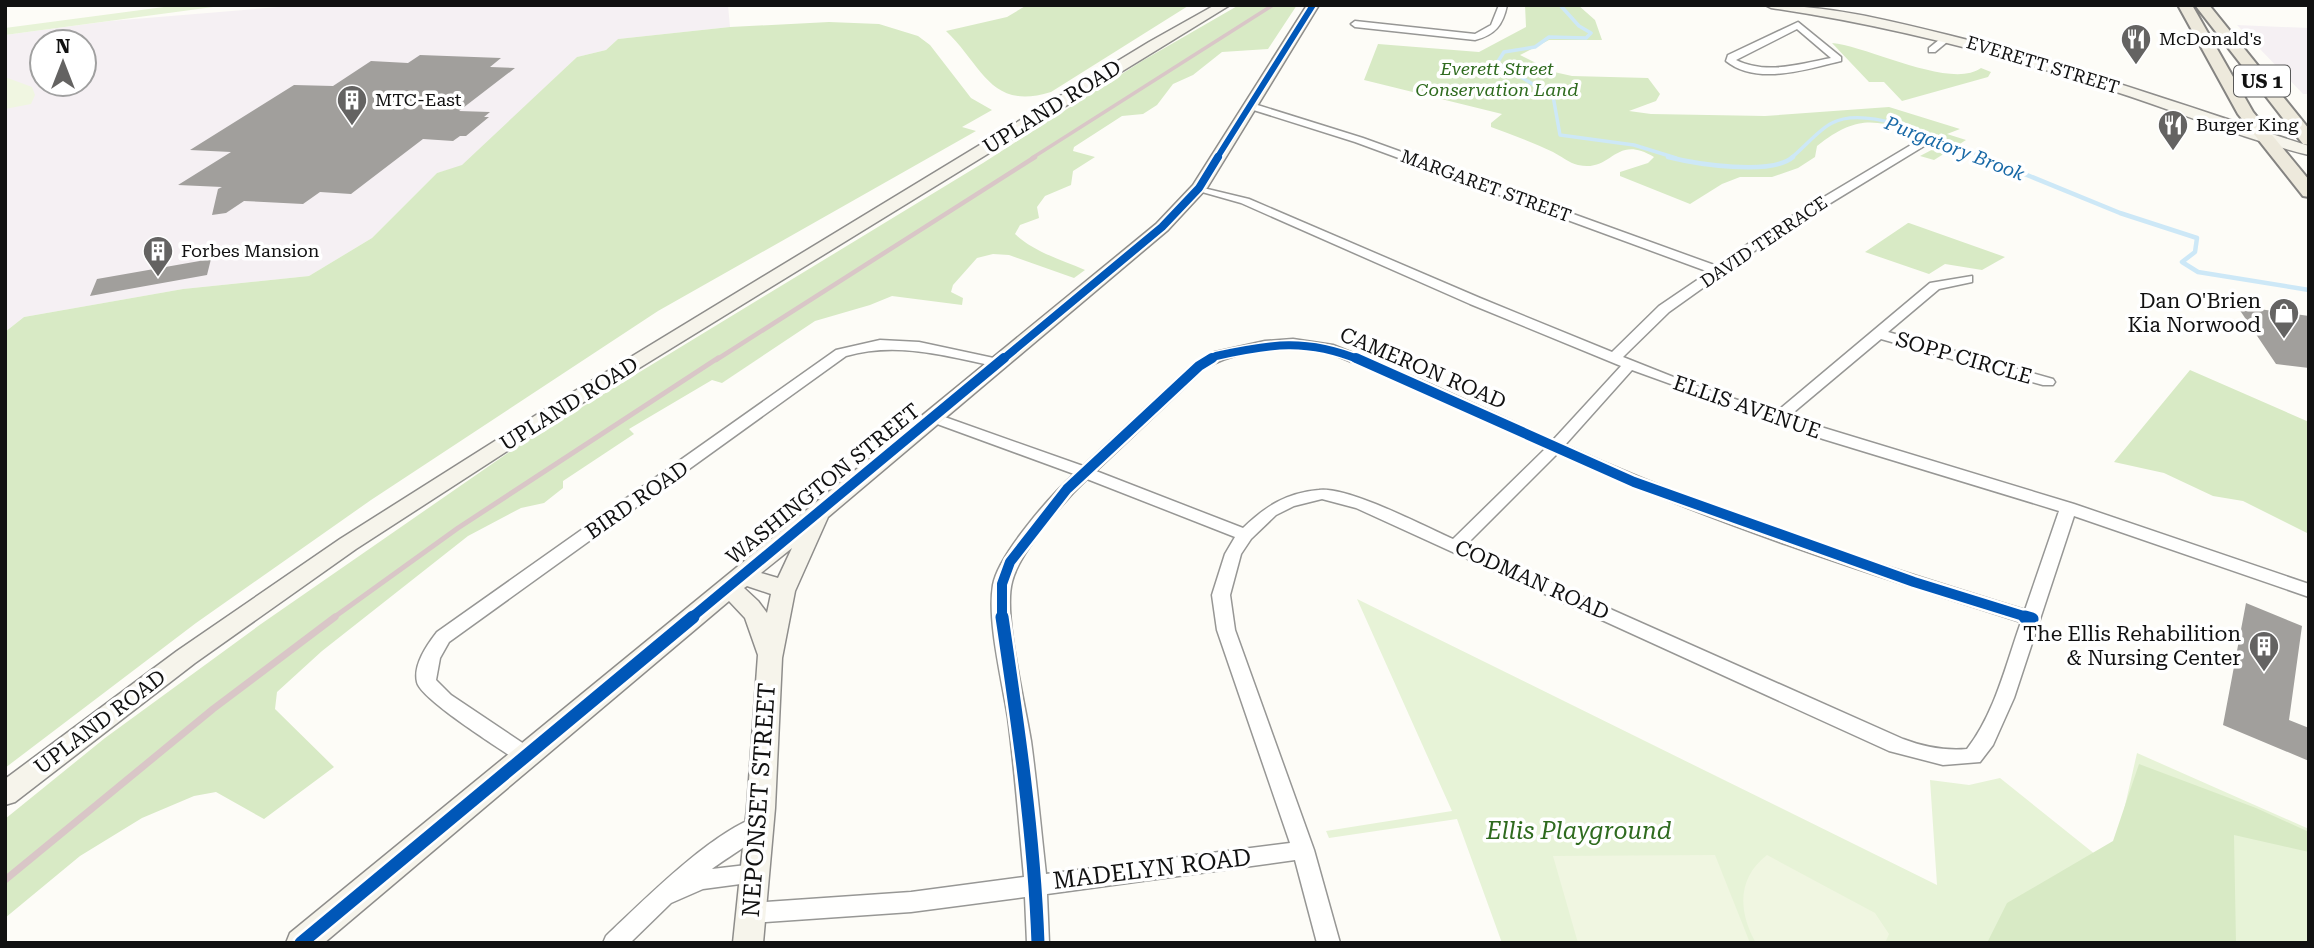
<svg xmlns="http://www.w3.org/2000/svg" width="2314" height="948" font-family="'Roboto Serif',serif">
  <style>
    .industrial { fill: #f5f0f3; fill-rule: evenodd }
    .green { fill: #e7f3d7 }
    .forest { fill: #d8eac5 }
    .pitch { fill: #f0f6e1 }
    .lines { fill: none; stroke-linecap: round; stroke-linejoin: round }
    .stream-far1 { stroke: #cde8f7; stroke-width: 3.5 }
    .stream { stroke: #cde8f7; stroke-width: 4.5 }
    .building { fill: #a19f9c }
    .street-casing { stroke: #979795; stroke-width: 3 }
    .secondary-casing { stroke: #8e8d8b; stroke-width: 3 }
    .primary-casing { stroke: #858482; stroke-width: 4 }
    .street { fill: #fffffe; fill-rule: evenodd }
    .secondary { fill: #f6f4eb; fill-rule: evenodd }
    .primary { fill: #ede9dc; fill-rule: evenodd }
    .rail-far3 { stroke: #d9c6c7; stroke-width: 3.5 }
    .rail-far2 { stroke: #d9c6c7; stroke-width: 4.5 }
    .rail-far1 { stroke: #d9c6c7; stroke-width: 5 }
    .rail { stroke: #d9c6c7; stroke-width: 7 }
    .cycleway-far3-casing { stroke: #fff; stroke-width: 9 }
    .cycleway-far2-casing { stroke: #fff; stroke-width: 11 }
    .cycleway-far1-casing { stroke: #fff; stroke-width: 15 }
    .cycleway-casing { stroke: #fff; stroke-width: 18 }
    .cycleway-far3 { stroke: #0057b8; stroke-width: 6 }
    .cycleway-far2 { stroke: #0057b8; stroke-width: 8 }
    .cycleway-far1 { stroke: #0057b8; stroke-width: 10 }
    .cycleway { stroke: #0057b8; stroke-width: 13 }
    .labels { text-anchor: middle; stroke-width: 7; stroke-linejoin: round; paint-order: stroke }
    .far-poi-label { font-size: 18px; fill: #111; stroke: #fff; text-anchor: start }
    .far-street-label { font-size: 18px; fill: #111; stroke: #fff }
    .far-park-label { font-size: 18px; font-style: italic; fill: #2f6b1f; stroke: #fff }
    .shield { fill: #fff; stroke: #585858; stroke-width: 2 }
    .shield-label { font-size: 19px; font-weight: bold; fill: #111 }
    .far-water-label { font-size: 19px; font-style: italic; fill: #1768a6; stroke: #fff }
    .street-label { font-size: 21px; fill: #111; stroke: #fff }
    .poi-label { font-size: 21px; fill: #111; stroke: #fff; text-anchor: end }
    .near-street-label { font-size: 24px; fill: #111; stroke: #fff }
    .near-park-label { font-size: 24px; font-style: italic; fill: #2f6b1f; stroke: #fff }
  </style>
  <rect width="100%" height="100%" fill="#fdfcf7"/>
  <path class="industrial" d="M303 5H728L730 27 618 39 606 50 577 57 462 166 437 173 372 238 309 276 183 289 24 317 5 332V35L110 21ZM42 42H84V84H42Z
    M2237 25 2309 28V94H2303Z"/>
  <path class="green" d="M179 5H228L5 35V28Z
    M1357 599 1937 885 1930 780 1969 785 2000 778 2111 867 2137 753 2309 829V943H1502L1457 819 1329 838 1326 831 1452 811Z"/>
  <path class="forest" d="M1027 5H1181L1188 6 1051 92C990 111 983 66 946 31L1007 17Z
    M1239 5H1297L1268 49 1222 52 1193 75 1173 84 1157 105 1143 114 1122 116 1074 147 1073 151 1095 157 1073 171 1071 185 1045 196 1037 207 1039 218 1020 225 1015 234C1034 252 1062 260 1085 270L1074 278 1009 255 993 254 977 258 953 285 951 292 963 298 962 305 892 296 870 305 815 321 722 383 712 380 629 429 634 434 563 481V488L544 503 521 508 468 536 322 651 277 692 275 709 334 767 264 819 216 792 194 796 142 818 80 856 5 918V819L105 738 261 624 515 448 983 163 1142 61Z
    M1525 5H1578L1595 20 1602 40H1549L1520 55 1554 72 1572 76 1648 78 1660 94 1656 101 1629 111 1651 114 1765 116 1889 107 1960 129 1947 134 1966 140 1934 160 1920 156 1941 145C1887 125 1867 106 1817 146L1815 157 1798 168 1772 177H1740L1722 184 1690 204 1620 176V172L1648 163 1654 157C1614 133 1613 173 1578 165 1569 163 1561 156 1553 152 1533 142 1512 135 1491 127V123L1502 114 1364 80 1378 44 1479 52 1526 27Z
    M829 22 879 24 918 36 930 45 971 98 992 110 962 127 976 131 658 311 371 500 196 623 5 768V332L24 317 183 289 309 276 372 238 437 173 462 165 577 57 606 50 618 39 730 27Z
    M1832 43C1868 46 1951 90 1981 68L1991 72 1988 77 1902 101 1884 82H1869Z
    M1908 223H1909L2005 257 1982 270 1945 264 1929 274 1865 252Z
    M2190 370 2309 422V534L2243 501 2213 496 2164 473 2114 462Z
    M2139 764 2256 808 2309 832V852L2234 835 2236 943H1987L2007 903 2113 841Z"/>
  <path class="pitch" d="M5 77 32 87 35 95 31 104 5 109Z
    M1715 855 1750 943H1578L1553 856Z
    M1767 855 1875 913 1889 934 1885 943H1756C1738 912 1737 878 1767 855Z"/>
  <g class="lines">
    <path class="stream-far1" d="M1560 5 1579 26 1591 33 1586 38 1549 37 1535 47 1504 52 1497 63 1553 96 1560 135 1634 145 1676 158
      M1791 158C1804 148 1818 130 1832 123 1869 103 1951 144 1987 158"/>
    <path class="stream" d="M1668 157C1696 164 1771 176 1793 157
      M1983 157 2120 213 2197 238 2195 252 2182 262 2198 272 2309 290"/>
  </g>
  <path class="building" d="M420 55 501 58 490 67 515 68 459 111 490 112 484 117H489L466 136H460L453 141 423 139 351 194 320 192 303 204 244 201 226 213 212 215 218 189 222 187 178 185 231 152 190 150 294 85 333 86 371 61 408 63Z
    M211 259 207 275 90 296 97 279Z
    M2237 306 2309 316V368L2276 364Z
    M2246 603 2302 626 2289 720 2309 728V761L2223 725Z"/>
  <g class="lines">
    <g class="street-casing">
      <path id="street" d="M1499 5H1507C1503 25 1495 35 1475 40L1355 27 1351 24 1355 21 1475 34 1491 25Z
        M1798 22 1841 57V61C1807 69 1757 86 1726 61L1728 55ZM1797 29 1831 58C1799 64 1767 75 1736 60Z
        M1945 35 1953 37 1935 52H1929V48Z
        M1251 103 1363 138 1717 266 1762 234 1921 139H1929V143L1770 240 1669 312 1623 357 1686 382 1775 413 1930 283 1972 276V282L1939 289 1888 332 2053 379 2055 382 2053 385H2043L1881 339 1788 417 2074 504 2309 584V597L2074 516 2014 698 1993 745 1980 762 1943 765 1889 751 1356 508 1322 499 1294 506 1276 515 1251 539 1241 554 1230 595 1235 630 1314 850 1340 943H1317L1295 860 1047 894 1049 943H1027L1025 897 911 912 751 923 743 920 740 913 743 906 751 903 911 892 1024 877C1019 824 1015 771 1008 718 1002 680 987 621 993 585 998 555 1051 495 1074 474L929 421 927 418 929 415H939L1083 466 1194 363 1211 353 1265 341 1293 339 1333 345 1430 384 1553 440 1621 366 1470 304 1241 203 1195 190V186L1249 199 1480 298 1612 352 1659 306 1709 272 1355 142 1247 108V104ZM1293 347 1330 353 1420 390 1546 448 1453 539C1424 526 1347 486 1319 490 1286 493 1266 506 1243 528L1096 471 1204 369C1231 353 1262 349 1293 347ZM1632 370 1823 439 2059 511 2025 610C1870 562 1713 512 1565 445ZM1558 453C1705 521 1866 573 2021 622 2006 664 1995 713 1967 749 1945 751 1924 747 1903 739L1466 545ZM1087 479 1235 537 1225 554 1212 595 1217 630 1290 843 1046 874C1041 830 1037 785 1031 741 1025 703 1003 614 1012 582 1019 552 1065 500 1087 479Z
        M880 340 919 342 1003 360 1005 363 998 367C947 356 897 341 846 356L449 642 440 658 436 680 451 695 533 750 536 756 533 762 526 764 519 762C501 749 420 699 417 682 413 665 427 645 437 632L836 350Z
        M759 816 766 819 770 825C764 836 725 859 712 869L755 864 763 867 766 874 763 881 703 889 671 903 630 943H603L606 936C644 900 710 833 759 816Z"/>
    </g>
    <g class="secondary-casing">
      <path id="secondary" d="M1215 5H1230L566 413 356 549 195 663 15 802 5 805V779L177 651 340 539 552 405 1149 42Z
        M1307 5H1319L1207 188 1168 230 828 517 795 591 782 658 775 808 763 943H733L747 808 758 655 745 618 729 601 324 943H286L290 933 1156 224 1193 185ZM792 548 778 578 761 573ZM747 586 771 594 767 613 758 601 744 588Z
        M1765 5C1827 5 1888 20 1948 35 2071 65 2189 107 2309 146V155C2240 138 2174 110 2107 89 1996 53 1886 25 1771 8Z"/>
    </g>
    <g class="primary-casing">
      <path id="primary" d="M2178 5H2192L2253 112 2309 180V197L2303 196 2238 114Z
        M2195 5H2209L2309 129V145L2303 144Z"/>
    </g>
    <use href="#street" class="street"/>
    <use href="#secondary" class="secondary"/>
    <use href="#primary" class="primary"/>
    <path class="rail-far3" d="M1032 158 1273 5"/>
    <path class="rail-far2" d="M716 360 1035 157"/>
    <path class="rail-far1" d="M333 618 458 528 718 358"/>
    <path class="rail" d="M5 880 213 709 335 617"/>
    <g class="cycleway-far3-casing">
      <path id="cycleway-far3" d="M1217 158 1313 5"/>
    </g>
    <g class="cycleway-far2-casing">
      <path id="cycleway-far2" d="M1002 360 1162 227 1199 188 1218 157
        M1209 360 1216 356C1271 344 1306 338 1360 360"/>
    </g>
    <g class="cycleway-far1-casing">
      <path id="cycleway-far1" d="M1356 358 1634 482 1914 582 2030 618
        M691 618 1004 358
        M1002 618V584L1010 562 1067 489 1199 366 1212 358"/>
    </g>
    <g class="cycleway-casing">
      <path id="cycleway" d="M1002 617C1018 725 1034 833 1038 943
        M2025 617 2032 619
        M301 943 693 617"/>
    </g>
    <use href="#cycleway-far3" class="cycleway-far3"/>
    <use href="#cycleway-far2" class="cycleway-far2"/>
    <use href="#cycleway-far1" class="cycleway-far1"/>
    <use href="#cycleway" class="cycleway"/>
  </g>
  <defs>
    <g id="restaurant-pin" transform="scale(1.575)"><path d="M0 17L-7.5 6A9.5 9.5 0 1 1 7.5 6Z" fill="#646362" stroke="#fff"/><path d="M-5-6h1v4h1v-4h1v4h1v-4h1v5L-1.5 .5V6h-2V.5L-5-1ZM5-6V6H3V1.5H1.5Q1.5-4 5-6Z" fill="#fff"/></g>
    <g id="building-pin" transform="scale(1.575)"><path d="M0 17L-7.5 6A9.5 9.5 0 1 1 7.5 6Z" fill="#646362" stroke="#fff"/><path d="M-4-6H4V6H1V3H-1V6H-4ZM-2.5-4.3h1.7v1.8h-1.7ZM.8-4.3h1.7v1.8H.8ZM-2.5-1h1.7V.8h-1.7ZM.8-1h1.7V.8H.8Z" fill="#fff"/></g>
    <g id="shop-pin" transform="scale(1.575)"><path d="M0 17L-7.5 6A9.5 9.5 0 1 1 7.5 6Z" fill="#646362" stroke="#fff"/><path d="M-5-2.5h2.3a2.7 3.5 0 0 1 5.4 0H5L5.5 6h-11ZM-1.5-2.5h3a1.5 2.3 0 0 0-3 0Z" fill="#fff"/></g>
  </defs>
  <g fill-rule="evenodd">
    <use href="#restaurant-pin" x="2136" y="39"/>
    <use href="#building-pin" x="352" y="100"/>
    <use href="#restaurant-pin" x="2173" y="125"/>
    <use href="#building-pin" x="158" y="251"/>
    <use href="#shop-pin" x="2284" y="313"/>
    <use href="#building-pin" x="2264" y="646"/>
  </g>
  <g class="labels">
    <g class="far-poi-label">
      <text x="2159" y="45">McDonald's</text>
      <text x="375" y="106">MTC-East</text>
      <text x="2196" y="131">Burger King</text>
      <text x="181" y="257">Forbes Mansion</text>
    </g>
    <g class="far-street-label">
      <text transform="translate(2043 65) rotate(17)" y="6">EVERETT STREET</text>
      <text transform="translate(1486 186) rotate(20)" y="6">MARGARET STREET</text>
      <text transform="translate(1764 242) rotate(-34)" y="6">DAVID TERRACE</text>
    </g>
    <g class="far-park-label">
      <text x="1497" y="75">Everett Street<tspan x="1497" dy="21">Conservation Land</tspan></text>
    </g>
    <rect class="shield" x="2234" y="65.5" width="56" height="31" rx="5"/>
    <g class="shield-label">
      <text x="2262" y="88">US 1</text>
    </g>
    <g class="far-water-label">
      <text transform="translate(1955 148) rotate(21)" y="7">Purgatory Brook</text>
    </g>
    <g class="street-label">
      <text transform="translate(1052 107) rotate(-32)" y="7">UPLAND ROAD</text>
      <text transform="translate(1964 358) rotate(16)" y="7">SOPP CIRCLE</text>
      <text transform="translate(1423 368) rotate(23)" y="7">CAMERON ROAD</text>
      <text transform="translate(569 404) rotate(-32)" y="7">UPLAND ROAD</text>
      <text transform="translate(1747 407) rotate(19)" y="7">ELLIS AVENUE</text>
      <text transform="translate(823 484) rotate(-39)" y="7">WASHINGTON STREET</text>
      <text transform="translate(637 500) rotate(-35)" y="7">BIRD ROAD</text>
      <text transform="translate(1532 580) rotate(24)" y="7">CODMAN ROAD</text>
      <text transform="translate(100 722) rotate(-37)" y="7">UPLAND ROAD</text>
    </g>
    <g class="poi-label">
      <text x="2261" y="308">Dan O'Brien<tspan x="2261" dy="24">Kia Norwood</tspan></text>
      <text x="2241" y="641">The Ellis Rehabilition<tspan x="2241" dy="24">&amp; Nursing Center</tspan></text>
    </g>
    <g class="near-street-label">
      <text transform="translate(759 800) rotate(-86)" y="8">NEPONSET STREET</text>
      <text transform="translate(1152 869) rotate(-7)" y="8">MADELYN ROAD</text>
    </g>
    <g class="near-park-label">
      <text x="1579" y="839">Ellis Playground</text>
    </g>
  </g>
  <rect width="2314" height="948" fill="none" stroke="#111111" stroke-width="14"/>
  <g transform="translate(63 63)"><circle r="33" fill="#ffffff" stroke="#a0a0a0" stroke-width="2"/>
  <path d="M0-5L12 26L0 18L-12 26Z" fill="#646362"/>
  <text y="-10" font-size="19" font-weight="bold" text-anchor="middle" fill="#111111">N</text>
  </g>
</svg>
